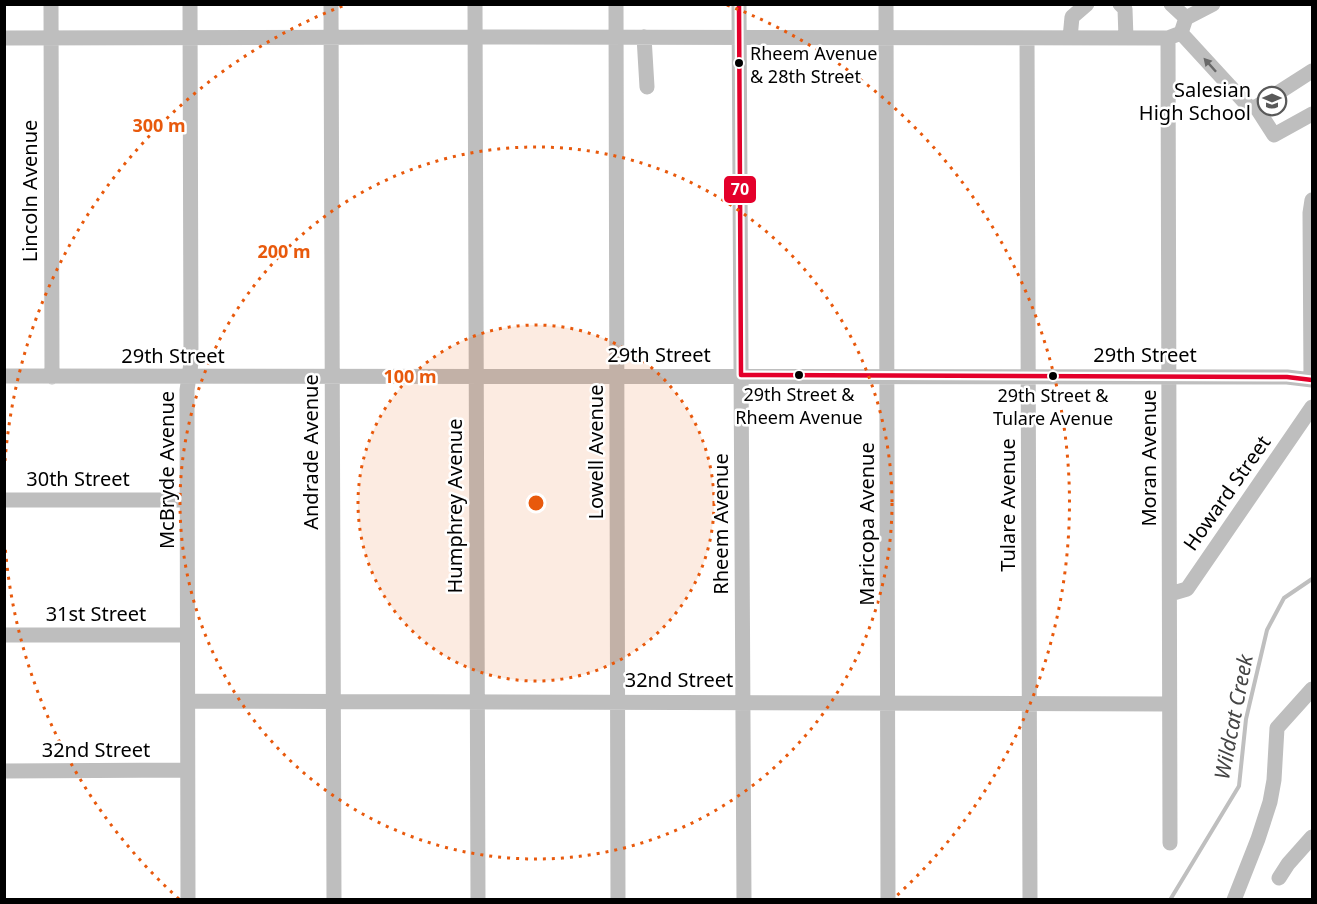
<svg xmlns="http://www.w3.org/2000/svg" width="1317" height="904" font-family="'Noto Sans',sans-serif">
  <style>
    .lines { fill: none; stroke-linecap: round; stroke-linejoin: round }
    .stream { stroke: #bfbfbf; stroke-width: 4 }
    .minor { stroke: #bebebe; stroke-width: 15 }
    .bus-1-casing { stroke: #fff; stroke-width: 9 }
    .bus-1 { stroke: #e4002b; stroke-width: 4.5 }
    .oneway { fill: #686868 }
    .ring { fill: none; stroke: #e8590c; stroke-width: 3; stroke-dasharray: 3 6 }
    .bus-dot { fill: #000; stroke: #fff; stroke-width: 2 }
    .labels { text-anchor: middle; stroke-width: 5; stroke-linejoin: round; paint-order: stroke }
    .bus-label { font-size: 18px; fill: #000; stroke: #fff }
    .poi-label { font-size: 20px; fill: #000; stroke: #fff; text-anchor: end }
    .street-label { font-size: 20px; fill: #000; stroke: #fff }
    .water-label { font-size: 21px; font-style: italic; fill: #444; stroke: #fff }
    .centre { fill: #e8590c; stroke: #fff; stroke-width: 3 }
    .ring-label { font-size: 18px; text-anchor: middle; font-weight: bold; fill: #e8590c; stroke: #fff; stroke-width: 5; stroke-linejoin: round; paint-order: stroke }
    .line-badge { stroke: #fff; stroke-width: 2 }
    .badge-label { font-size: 16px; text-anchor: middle; font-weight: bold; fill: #fff }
  </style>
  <rect width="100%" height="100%" fill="#fff"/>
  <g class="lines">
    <path class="stream" d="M1170 900 1239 786 1246 719 1267 630 1284 598 1312 579"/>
    <path class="minor" d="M51 4 52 377
      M331 4 334 900
      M475 4 478 900
      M616 4 618 900
      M739 4 744 900
      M886 4 888 900
      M1120 4 1125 9 1126 38
      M1171 4 1186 18
      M1181 33 1186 18 1213 4
      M644 37 647 87
      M4 38 475 37 1168 38 1181 33 1249 107H1256L1312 71
      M1027 38 1030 900
      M1070 38 1072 17 1087 4
      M1168 38 1170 843
      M1256 107 1274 135 1312 114
      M4 376 1287 377 1312 380
      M1311 380 1310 213 1312 200
      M4 500H187
      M1170 594 1187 589 1312 407
      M4 635H187
      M188 701 1169 704
      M4 771 187 770
      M1279 878 1288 864 1312 837
      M188 900 187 390 191 363 190 4
      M1234 900 1258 839 1270 802 1274 780 1277 728 1312 689"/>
    <g class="bus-1-casing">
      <path id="bus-1" d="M739 4 741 375
        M741 375 1287 377 1312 380"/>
    </g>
    <use href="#bus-1" class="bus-1"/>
  </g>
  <defs><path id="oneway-solid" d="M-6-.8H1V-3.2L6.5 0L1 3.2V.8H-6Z" transform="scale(1.5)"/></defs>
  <use class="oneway" href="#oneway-solid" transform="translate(1210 65) rotate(-132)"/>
  <circle cx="536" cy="503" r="178" fill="#e8590c" fill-opacity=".12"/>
  <g class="ring">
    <circle cx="536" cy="503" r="178"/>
    <circle cx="536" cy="503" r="356"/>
    <path d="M179 899A533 533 0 0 1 5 545M5 461A533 533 0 0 1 345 5M727 5A533 533 0 0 1 893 899"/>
  </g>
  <defs>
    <g id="school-ring" transform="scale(1.5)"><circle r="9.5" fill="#fff" stroke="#595959" stroke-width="1.5"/><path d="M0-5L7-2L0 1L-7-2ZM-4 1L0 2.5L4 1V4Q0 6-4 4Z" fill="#595959"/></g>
  </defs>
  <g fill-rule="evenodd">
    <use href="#school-ring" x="1272" y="101"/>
  </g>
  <g class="bus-dot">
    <circle cx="739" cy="63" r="5"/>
    <circle cx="799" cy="375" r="5"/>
    <circle cx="1053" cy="376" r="5"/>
  </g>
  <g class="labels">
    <g class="bus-label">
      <text x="750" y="60" text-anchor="start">Rheem Avenue<tspan x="750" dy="23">&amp; 28th Street</tspan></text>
      <text x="799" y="401">29th Street &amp;<tspan x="799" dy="23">Rheem Avenue</tspan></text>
      <text x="1053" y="402">29th Street &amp;<tspan x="1053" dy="23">Tulare Avenue</tspan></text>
    </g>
    <g class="poi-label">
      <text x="1251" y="97">Salesian<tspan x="1251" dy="23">High School</tspan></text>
    </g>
    <g class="street-label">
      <text transform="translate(30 191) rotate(-90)" y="7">Lincoln Avenue</text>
      <text x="659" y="362">29th Street</text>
      <text x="1145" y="362">29th Street</text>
      <text x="173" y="363">29th Street</text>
      <text transform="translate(311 452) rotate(-90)" y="7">Andrade Avenue</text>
      <text transform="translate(596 452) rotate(-90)" y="7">Lowell Avenue</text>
      <text transform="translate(1149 458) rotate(-90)" y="7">Moran Avenue</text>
      <text transform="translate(167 470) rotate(-90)" y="7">McBryde Avenue</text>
      <text x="78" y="486">30th Street</text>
      <text transform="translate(1227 493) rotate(-55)" y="7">Howard Street</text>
      <text transform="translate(1008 505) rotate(-90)" y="7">Tulare Avenue</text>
      <text transform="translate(455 506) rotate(-90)" y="7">Humphrey Avenue</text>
      <text transform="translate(721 524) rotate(-90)" y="7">Rheem Avenue</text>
      <text transform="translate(867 524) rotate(-90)" y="7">Maricopa Avenue</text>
      <text x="96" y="621">31st Street</text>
      <text x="679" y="687">32nd Street</text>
      <text x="96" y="757">32nd Street</text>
    </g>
    <g class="water-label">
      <text transform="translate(1234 717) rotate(-79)" y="7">Wildcat Creek</text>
    </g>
  </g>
  <circle cx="536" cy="503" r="9" class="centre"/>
  <g class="ring-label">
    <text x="159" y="132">300 m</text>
    <text x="284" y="258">200 m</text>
    <text x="410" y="383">100 m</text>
  </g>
  <rect class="line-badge" x="723" y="175" width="34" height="29" rx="6" fill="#e4002b"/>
  <g class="badge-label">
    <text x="740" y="195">70</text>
  </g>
  <rect width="1317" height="904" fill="none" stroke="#000000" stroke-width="12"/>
</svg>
